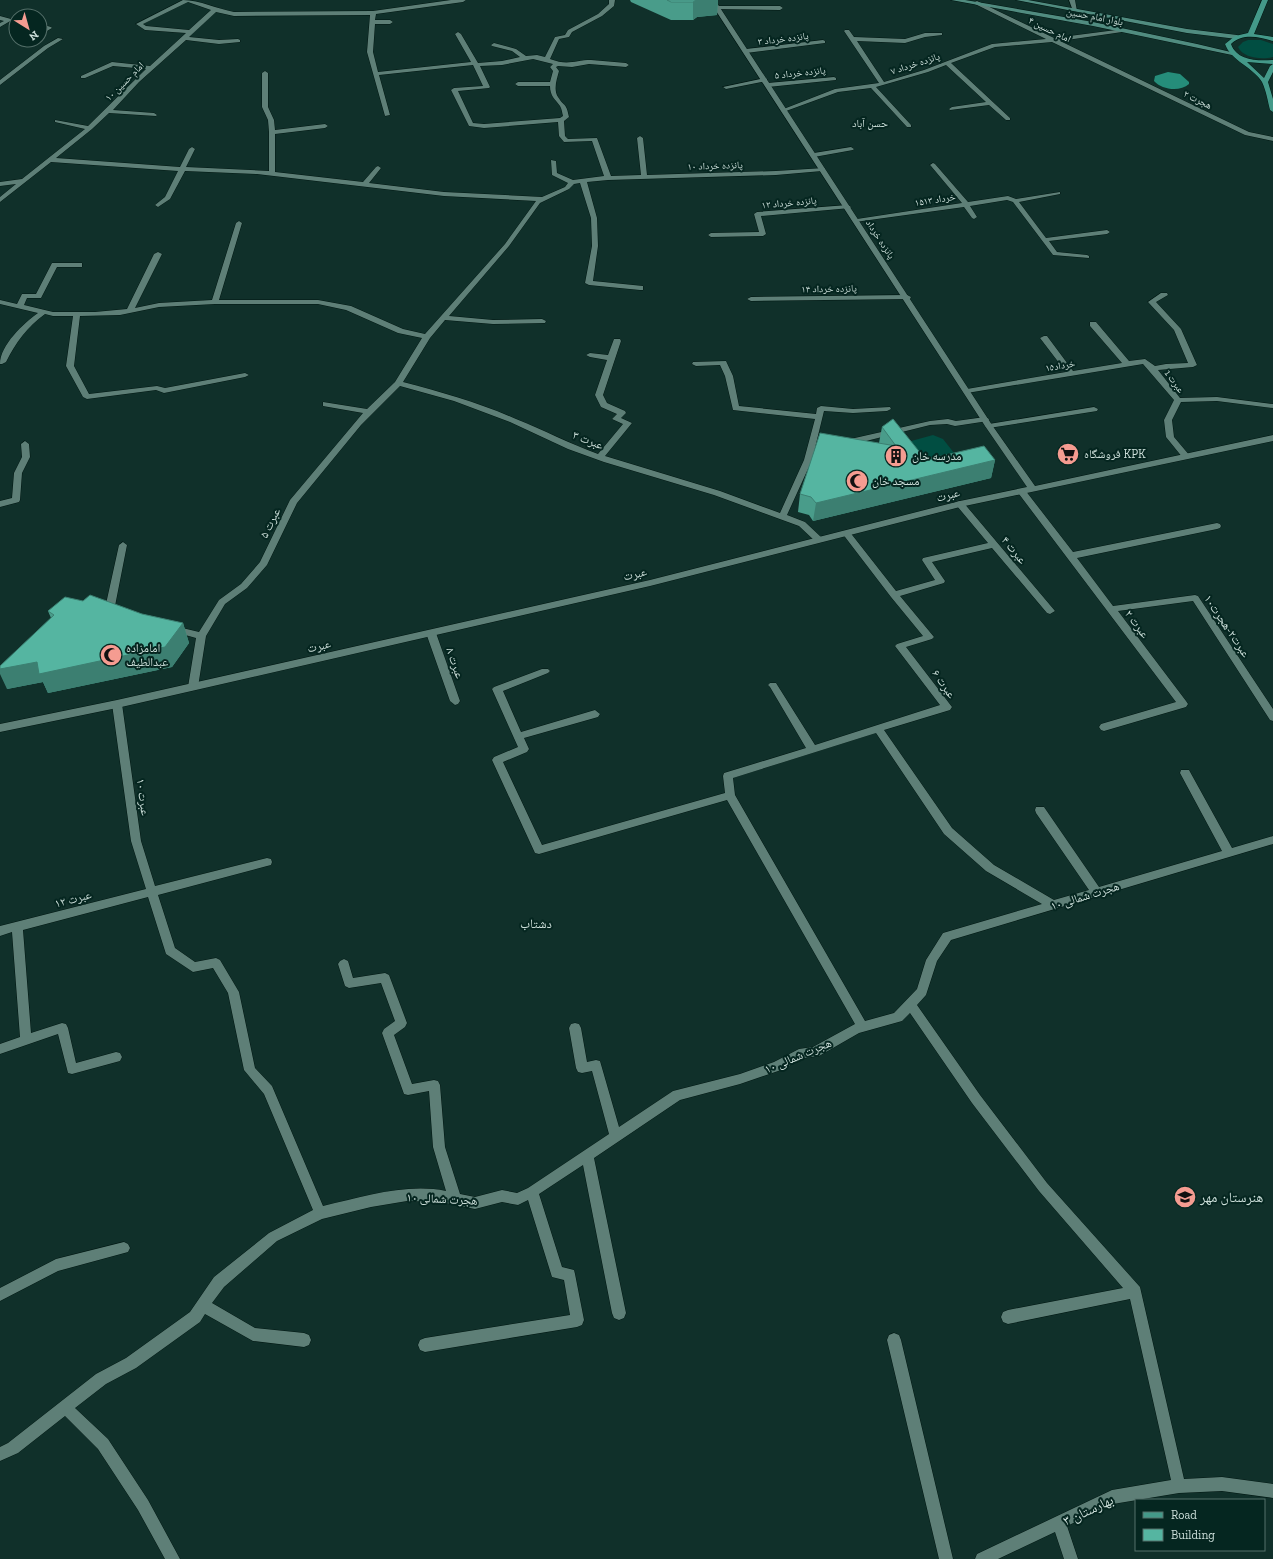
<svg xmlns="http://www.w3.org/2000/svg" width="1273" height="1559" font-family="'Zilla Slab','Noto Naskh Arabic',serif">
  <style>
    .green { fill: #014e42 }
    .water { fill: #258d7a }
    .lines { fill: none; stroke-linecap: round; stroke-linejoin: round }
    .minor-casing { stroke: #011712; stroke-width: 1 }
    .tertiary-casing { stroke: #011712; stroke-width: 1 }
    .secondary-casing { stroke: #011712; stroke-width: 1 }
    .primary-casing { stroke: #011712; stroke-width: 1 }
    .minor { fill: #5e7f77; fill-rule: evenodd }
    .tertiary { fill: #5e7f77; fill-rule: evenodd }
    .secondary { fill: #518c80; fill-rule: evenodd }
    .primary { fill: #449989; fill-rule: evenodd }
    .wall { fill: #499c8a }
    .shaded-wall { fill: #3c7f71 }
    .building { fill: #55b5a1; stroke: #3c7f71 }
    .labels { text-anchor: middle; stroke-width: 4; stroke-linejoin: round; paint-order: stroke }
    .far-street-label { font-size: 10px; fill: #ccded9; stroke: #052620 }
    .far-neighbourhood-label { font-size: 11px; fill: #ccded9; stroke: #052620 }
    .street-label { font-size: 12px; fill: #ccded9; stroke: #052620 }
    .poi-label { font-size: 12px; fill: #ccded9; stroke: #052620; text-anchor: start }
    .neighbourhood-label { font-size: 13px; fill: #ccded9; stroke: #052620 }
    .near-poi-label { font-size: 14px; fill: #ccded9; stroke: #052620; text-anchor: start }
    .near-street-label { font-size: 14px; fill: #ccded9; stroke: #052620 }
  </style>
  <rect width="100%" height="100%" fill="#10302a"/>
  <path class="green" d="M1248 40H1261L1273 44V57C1262 60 1243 58 1238 47L1243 42Z
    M933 435 943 439 962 463 929 476 904 443Z"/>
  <path class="water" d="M1168 72 1180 74 1189 82V84C1180 92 1162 90 1154 81L1155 76Z"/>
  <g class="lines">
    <g class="minor-casing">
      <path id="minor" d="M183 0C200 0 217 9 234 12L373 11 451 0H466L463 2 376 14 375 20H390L393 22 390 24H375L373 52 378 72 471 62 455 34 458 32 461 34 478 63 502 61 520 57 512 51 492 46 491 45 494 43 516 49 526 56 537 55 545 57 555 37 565 35 568 30 598 14 609 4V0H615L614 6 602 16 572 32 569 37 559 39 550 59C568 66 575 60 591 60 603 61 614 62 626 63L629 65 626 67 589 64 572 67 558 66 556 67 559 71C557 79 553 89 558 97 565 108 566 102 569 117L564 121 565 136 568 139 597 138 611 176 641 175 637 138 640 136 643 138 647 175 776 171 824 168 825 169 822 171 776 175 608 180 587 182 597 218 598 246 593 281 643 286V290H640L589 285 585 283 592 246 591 218 580 183 574 184 569 189 540 203 509 246 449 316 493 320 542 319 546 321 545 323 493 324 445 320 430 338 403 382C441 392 480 403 516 419 544 430 570 444 598 454L623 424 612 419 617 414 601 407 595 395 607 360 590 357 586 355 590 353 608 355 614 339H620L621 341 603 395 607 403 625 411 626 413 621 418 632 423 605 456 720 491 780 513 804 460 815 419 733 410 725 376 720 365 696 366 692 364 693 362 726 361 733 376 739 406 816 414 817 408 821 406 853 409 890 407 891 409 887 411 853 413 824 411 812 460 787 515 805 522 822 538 823 540 822 542H816L799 526 714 495 604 462 568 449 510 422 454 401 400 386 361 425 297 503 267 565 247 588 225 604 206 636 198 687 193 690 190 689 188 687 196 638 171 631 169 629 171 627 174 626 199 632 219 600 241 584 260 562 290 500 363 413 323 406V402L367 409 395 382 422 338 398 333 346 310 318 304H215L159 307 120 315 80 316 74 366 89 394 157 386 165 388 245 373 249 375 245 377 164 393 156 390 87 399 83 397 66 366 73 316H53L45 314C27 327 16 342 6 362L2 364H0C0 345 24 323 38 313L0 304V300L17 304 22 294H36L52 263H82V267H57L41 298H27L24 305 53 312H95L127 309 154 254 158 252 162 254 135 308 159 303 212 300 236 223 239 221 242 223 219 300H318L351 306 403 329 425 334 505 244 536 201 444 196 257 174 185 171 170 199 158 207 155 205 165 197 178 171 51 162 0 202V197L16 184 0 186V182L22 179 85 129 55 122V120L88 126 146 69 113 66 85 78H81V76L112 62 150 66 186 33 145 30 136 24ZM188 2 211 10 189 30 146 26 143 24ZM216 12 234 16 370 15 367 52 385 116 390 115 379 75 473 65 483 86 454 88 451 90 469 126 484 128 558 122 559 136 564 142 592 141 604 176 573 180 557 173 556 161 551 160 552 175 568 183 565 187 542 197 444 192 369 183 381 168 378 166 376 167 363 182 275 172V134L325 128 328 126 325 124 275 130 274 120 268 107V73L265 71 262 73V107L268 120 269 132V171L186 167 195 149 192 147 189 149 180 167 56 158 92 129 109 113 156 116 157 115 154 113 113 110 139 82 186 40 219 44 240 42V40L238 39 219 40 189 37ZM533 59 553 64 550 67 553 71 550 82H518L515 84 518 86H550C550 96 555 99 560 106 562 109 562 113 563 116L560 118 484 124 473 123 458 91 489 88 490 87 480 66 502 65Z
        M1069 0H1075L1077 11H1073Z
        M977 1 1054 38 1124 29 1125 30 1122 32 1060 41 1249 132 1273 137V141L1245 135 1052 42 995 47 951 63 1010 118V120H1006L989 105 950 110 949 109 952 107 986 102 946 65 928 72 876 87 911 125V127H907L871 88 838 92 786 111 781 110 835 89 879 83 844 31 845 30H849L854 37 905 39 925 33H942V35L925 37 905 43 857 41 884 82 924 70 992 44 1046 39 975 4V2Z
        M718 6H780L783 8 780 10 716 9 715 8Z
        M0 16 11 19 12 20 0 27V23L4 21 0 20Z
        M40 24 51 27 52 28 40 35V31L44 29 40 28Z
        M58 38 63 39 48 48 0 85V80L44 46Z
        M823 40 825 41V43L746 53 743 51 746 49Z
        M834 77 836 78V80L768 87 765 85 768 83Z
        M765 78 767 79V81L726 89 723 87Z
        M851 147 854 149 853 150 814 157 811 155 814 153Z
        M933 163 935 164 968 202 1008 196 1016 199 1060 192V194L1019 202 1046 238 1107 230 1110 232 1107 234 1049 241 1057 252 1087 255 1089 256V258L1053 255 1013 202 1007 200 970 206 977 217 974 219 972 218 964 207 855 222V220L857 219 962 203 931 166 930 165Z
        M848 205 851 207 850 208 761 216 766 234 763 236 711 237 708 235 711 233 759 232 754 214 757 212Z
        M1161 293H1167L1168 295 1156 302 1181 329 1197 365 1193 367 1158 370 1180 398 1217 397 1273 404V408L1217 401 1181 402 1172 420 1174 437 1190 456 1186 459 1183 458 1166 437 1164 420 1174 400 1143 364 967 393 963 391 967 389 1066 372 1040 338 1044 336H1047L1073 371 1122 363 1090 326V322H1096L1129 361 1145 359 1155 366 1166 364 1188 363 1174 330 1148 302Z
        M907 295 911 297 910 299 751 301 747 299 751 297Z
        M1094 407 1098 409 1097 411 989 428 985 426 989 424Z
        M985 417 989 419 988 421 955 426 947 424 930 425 846 446 842 443 846 440 930 421 948 419 956 421Z
        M25 441 29 444 30 457 22 473 20 500 19 502 0 507V501L12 498 14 473 22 457 21 444Z
        M1022 489 1025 490 1073 552 1217 523 1220 524 1221 526 1220 528 1217 529 1077 558 1113 606 1195 595 1198 596 1273 709V721L1270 720 1193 601 1118 611 1186 701 1188 704 1186 707 1104 731 1101 730 1099 727 1101 724 1176 702 1019 494 1018 492Z
        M960 501 963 502 1055 611 1050 614 1047 613 992 548 932 562 945 581 944 583 900 596 934 637 932 639 906 647 952 707 950 710 884 730 952 828 994 865 1054 900 1089 890 1036 813 1035 810 1036 807H1044L1099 887 1222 851 1180 773 1181 770H1189L1232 848 1273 836V844L951 940 937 961 926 995 917 1005 980 1095 1047 1183 1140 1287 1184 1479 1222 1477 1273 1484V1498L1222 1491 1179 1493 1113 1504 1067 1526 1078 1559H1064L1055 1532 998 1559H975L977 1554 1112 1490 1171 1480 1130 1299 1008 1324 1003 1322 1001 1317 1003 1312 1008 1310 1123 1288 1039 1191 972 1103 910 1013 902 1021 859 1033 819 1056 804 1058 781 1070 740 1084 680 1100 594 1158 626 1313 624 1318 619 1320 614 1318 612 1313 583 1165 539 1194 562 1267 574 1270 575 1274 584 1320 582 1325 577 1327 425 1352 420 1350 418 1345 420 1340 425 1338 570 1315 564 1280 552 1277 528 1200 518 1205 502 1202 475 1209 441 1202 407 1201 371 1207 322 1219 277 1241 224 1287 212 1303 255 1328 304 1333 309 1335 311 1340 309 1345 304 1347 253 1341 205 1314 200 1322 136 1368 106 1384 75 1408 108 1439 148 1500 180 1559H165L138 1510 98 1449 65 1416 18 1453 0 1461V1447L8 1443 96 1374 126 1358 190 1312 214 1277 269 1233 313 1210 264 1094 244 1070 228 993 213 968 193 972 166 954 148 897 23 930 31 1033 62 1023 66 1024 68 1028 76 1063 116 1052 120 1053 122 1057 120 1061 72 1074 68 1073 58 1034 0 1054V1044L20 1037 12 932 0 936V926L146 889 131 841 112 704 114 701H120L122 704 141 841 155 886 267 858 271 859 272 862 271 865 267 866 158 895 175 948 195 962 216 958 220 960 239 992 255 1068 272 1086 323 1206C363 1197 406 1183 446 1191L433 1147 429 1091 408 1095 404 1094 382 1033 384 1029 395 1021 381 983 349 988 345 986 338 964 340 961 344 959 348 961 353 978 385 973 389 975 407 1023 405 1027 394 1035 412 1084 434 1080 438 1081 440 1085 445 1147 460 1194 475 1197 502 1190 517 1193 528 1188 609 1134 592 1071 582 1073 578 1072 576 1068 569 1028 571 1024 575 1023 579 1024 581 1028 587 1062 596 1060 600 1061 619 1127 673 1091 740 1074 774 1062 799 1049 813 1047 855 1024 727 800 539 854 535 853 492 760 494 757 518 747 492 689 494 687 542 669H548L550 671 548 673 503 691 521 732 595 710 600 714 598 717 524 738 529 749 527 752 503 762 542 845 725 793 723 776 724 773 806 748 770 687 768 685 770 683H776L815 745 940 705 895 646 897 644 923 636 891 597 842 533 843 531H849L896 591 935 580 922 560 923 558 988 543 957 506 956 504 957 502ZM876 733 944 834 986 871 1042 904 943 933 926 960 917 989 894 1013 865 1021 735 795 733 778Z
        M123 542 127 545 114 611 117 614 112 617 106 615 104 613 119 545Z
        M431 630 436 633 460 701 458 704 455 705 450 701 426 633Z
        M124 1242 128 1244 130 1248 128 1252 58 1271 0 1301V1288L56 1259Z
        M894 1333 899 1335 901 1340 953 1559H939L887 1340 889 1335Z"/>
    </g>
    <g class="tertiary-casing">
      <path id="tertiary" d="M709 0H715L992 425 1035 486 1273 435V441L960 507 650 586 117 708 0 732V724L117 700 650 580 960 501 1027 487 985 426Z"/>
    </g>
    <g class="secondary-casing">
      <path id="secondary" d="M951 0H965L989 4 1093 22 1197 44 1235 53 1232 55 1093 26Z
        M1016 0H1028L1187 29 1237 35 1240 37 1237 39 1187 33Z"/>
    </g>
    <g class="primary-casing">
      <path id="primary" d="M1262 0H1268L1254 34 1273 37V41C1259 37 1243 33 1231 44 1237 61 1258 61 1273 60V64L1247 62 1264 78 1270 66 1273 64V72L1268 82 1273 99V112L1270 110C1268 102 1266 90 1262 82 1253 67 1231 61 1225 44L1235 36 1248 33Z"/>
    </g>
    <use href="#minor" class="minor"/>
    <use href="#tertiary" class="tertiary"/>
    <use href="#secondary" class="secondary"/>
    <use href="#primary" class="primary"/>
  </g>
  <path class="wall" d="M630 0H718L717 15 697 17 693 20H671L631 2Z
    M882 427 922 455 933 458 995 460 991 478 813 521 809 515 798 512 800 494 879 443Z
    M83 601 183 623 189 643 172 667 48 693 43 682 7 689 51 618 48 611Z"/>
  <path class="shaded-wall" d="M696 0H718L717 15 697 17 693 20V2Z
    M995 460 991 478 813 521 816 503Z
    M183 623 189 643 172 667 48 693 43 682 7 689 0 674V669Z"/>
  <path class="building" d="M667 0H696L693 2H671Z
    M893 419 922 455 933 458 984 446 995 460 816 503 811 497 800 494 820 433 896 446 882 427Z
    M90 595 142 614 183 623 165 647 39 674 37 662 0 669V666L54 615 48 611 65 597 83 601Z"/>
  <defs>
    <g id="supermarket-disc" transform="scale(1.15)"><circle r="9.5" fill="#f59c91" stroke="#052620"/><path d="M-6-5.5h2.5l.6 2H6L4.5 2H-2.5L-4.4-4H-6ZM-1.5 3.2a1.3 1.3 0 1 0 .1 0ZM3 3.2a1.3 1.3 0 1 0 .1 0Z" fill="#111"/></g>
    <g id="building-disc" transform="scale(1.15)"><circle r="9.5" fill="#f59c91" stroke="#052620"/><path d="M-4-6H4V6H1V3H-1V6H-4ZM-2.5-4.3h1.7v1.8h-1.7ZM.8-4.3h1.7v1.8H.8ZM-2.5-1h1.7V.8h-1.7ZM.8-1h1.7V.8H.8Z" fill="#111"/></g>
    <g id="mosque-disc" transform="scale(1.15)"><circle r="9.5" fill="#f59c91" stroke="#052620"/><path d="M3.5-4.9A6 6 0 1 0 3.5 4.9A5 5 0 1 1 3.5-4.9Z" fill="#111"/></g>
    <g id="school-disc" transform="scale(1.15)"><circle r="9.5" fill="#f59c91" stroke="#052620"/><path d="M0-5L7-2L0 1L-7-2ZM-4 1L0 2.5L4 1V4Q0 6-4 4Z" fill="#111"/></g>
  </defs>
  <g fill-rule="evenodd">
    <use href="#supermarket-disc" x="1068" y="454"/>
    <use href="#building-disc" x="896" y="456"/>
    <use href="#mosque-disc" x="857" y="481"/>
    <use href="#mosque-disc" x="111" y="655"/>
    <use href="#school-disc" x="1185" y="1197"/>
  </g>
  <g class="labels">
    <g class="far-street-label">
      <text transform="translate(1095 16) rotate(11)" y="4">بلوار امام حسین</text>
      <text transform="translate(1050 29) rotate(26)" y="4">امام حسین ۴</text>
      <text transform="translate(783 38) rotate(-7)" y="4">پانزده خرداد ۳</text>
      <text transform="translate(915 63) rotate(-18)" y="4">پانزده خرداد ۷</text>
      <text transform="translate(800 72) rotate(-6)" y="4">پانزده خرداد ۵</text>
      <text transform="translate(124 81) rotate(-45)" y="4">امام حسین ۱۰</text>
      <text transform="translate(1198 99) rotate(26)" y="4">هجرت ۲</text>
      <text transform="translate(715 165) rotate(-2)" y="4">پانزده خرداد ۱۰</text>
      <text transform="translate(935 199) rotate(-9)" y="4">۱۵خرداد ۱۳</text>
      <text transform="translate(789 202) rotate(-5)" y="4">پانزده خرداد ۱۲</text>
      <text transform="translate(881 239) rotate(57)" y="4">پانزده خرداد</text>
      <text transform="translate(829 288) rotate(-1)" y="4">پانزده خرداد ۱۴</text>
      <text transform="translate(1060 365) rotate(-10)" y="4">۱۵خرداد</text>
      <text transform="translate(1175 381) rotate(54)" y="4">عبرت 1</text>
    </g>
    <g class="far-neighbourhood-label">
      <text x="870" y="127">حسن آباد</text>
    </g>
    <g class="street-label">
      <text transform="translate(588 440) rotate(21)" y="4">عبرت ۳</text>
      <text transform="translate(948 495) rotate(-14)" y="4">عبرت</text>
      <text transform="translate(270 523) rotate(-64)" y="4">عبرت ۵</text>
      <text transform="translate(1014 550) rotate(50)" y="4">عبرت ۴</text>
      <text transform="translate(635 574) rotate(-13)" y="4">عبرت</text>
      <text transform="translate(1137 624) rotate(53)" y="4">عبرت ۲</text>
      <text transform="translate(1227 626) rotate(56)" y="4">عبرت۲-هجرت۱۰</text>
      <text transform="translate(319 646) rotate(-13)" y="4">عبرت</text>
      <text transform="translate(455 663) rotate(71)" y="4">عبرت ۸</text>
      <text transform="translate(944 684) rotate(55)" y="4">عبرت ۶</text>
      <text transform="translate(143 797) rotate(82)" y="4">عبرت ۱۰</text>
      <text transform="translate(1085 896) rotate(-17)" y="4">هجرت شمالی ۱۰</text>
      <text transform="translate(73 899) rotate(-15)" y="4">عبرت ۱۲</text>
      <text transform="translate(798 1056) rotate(-23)" y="4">هجرت شمالی ۱۰</text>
      <text transform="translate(442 1199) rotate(3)" y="4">هجرت شمالی ۱۰</text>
    </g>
    <g class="poi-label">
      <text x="1084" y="458">فروشگاه KPK</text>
      <text x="912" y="460">مدرسه خان</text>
      <text x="872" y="485">مسجد خان</text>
      <text x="126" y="652">امامزاده<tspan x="126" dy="14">عبدالطیف</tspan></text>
    </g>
    <g class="neighbourhood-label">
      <text x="536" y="928">دشتاب</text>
    </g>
    <g class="near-poi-label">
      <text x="1200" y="1202">هنرستان مهر</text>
    </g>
    <g class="near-street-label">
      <text transform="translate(1088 1510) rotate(-25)" y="5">بهارستان ۳</text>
    </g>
  </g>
  <rect x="1135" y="1499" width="130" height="52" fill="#052620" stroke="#55706a"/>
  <rect x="1143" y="1512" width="20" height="6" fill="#449989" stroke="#55706a"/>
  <text x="1171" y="1519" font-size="12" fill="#ccded9">Road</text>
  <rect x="1143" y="1529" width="20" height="12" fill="#55b5a1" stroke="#55706a"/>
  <text x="1171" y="1539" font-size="12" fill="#ccded9">Building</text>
  <g transform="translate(28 28) rotate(143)"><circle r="19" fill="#052620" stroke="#55706a"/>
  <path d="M0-3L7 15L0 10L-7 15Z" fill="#f59c91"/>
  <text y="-6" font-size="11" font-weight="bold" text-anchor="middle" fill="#ccded9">N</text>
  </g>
</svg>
